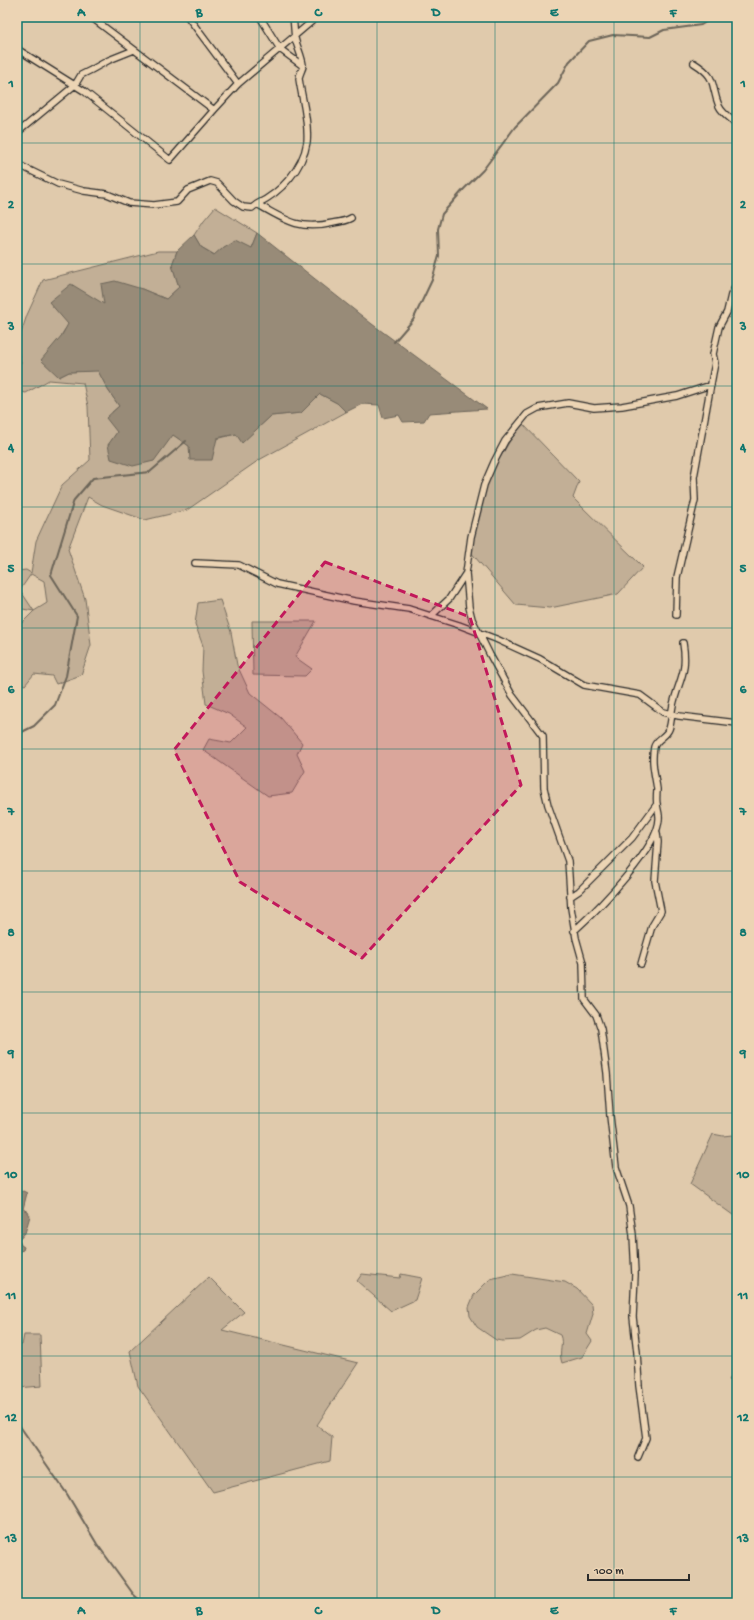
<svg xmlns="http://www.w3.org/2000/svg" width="754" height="1620" font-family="'Gochi Hand',sans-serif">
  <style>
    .green { fill: #c2af96; stroke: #766d60; fill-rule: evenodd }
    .water { fill: #988b78; stroke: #6c6559 }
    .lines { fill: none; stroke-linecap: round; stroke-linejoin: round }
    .stream { stroke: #6c6559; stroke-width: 2 }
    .minor-casing { stroke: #2b2b2b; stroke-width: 8 }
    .minor { stroke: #ecd4b4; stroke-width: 5.5 }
    .marked { fill: #c2185b; fill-opacity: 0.2; stroke: #c2185b; stroke-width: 3; stroke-dasharray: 8 5; stroke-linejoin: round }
    .grid { fill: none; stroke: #0f766e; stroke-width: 1; stroke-opacity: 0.55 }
    .neatline { fill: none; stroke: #0f766e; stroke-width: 1.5 }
    .grid-label { font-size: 13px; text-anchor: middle; font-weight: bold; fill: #0f766e }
  </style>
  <rect width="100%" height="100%" fill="#e0caac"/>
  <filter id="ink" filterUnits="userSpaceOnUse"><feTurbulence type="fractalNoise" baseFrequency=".025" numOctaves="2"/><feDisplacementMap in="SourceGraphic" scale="8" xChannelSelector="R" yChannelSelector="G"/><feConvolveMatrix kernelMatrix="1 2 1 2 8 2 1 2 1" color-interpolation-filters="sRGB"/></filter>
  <g filter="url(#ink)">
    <path class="green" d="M215 207 257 233 251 248 223 247 215 255 201 247 194 235 204 220Z
      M158 251H177L172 265 179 287 166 299 142 289C122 297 72 314 62 334 59 342 59 367 59 377L69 372 98 370 108 390 119 406 112 412 118 432 108 445 172 434 189 446 236 434 242 442 271 416 301 413 320 394 337 403 346 412 259 460 187 510 145 520 102 505 88 497 68 549 85 599 91 645 81 675 56 684 52 676 34 674 25 685 17 682V628L34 611 17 608V571L26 570 31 573 36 541 62 485 90 460 88 406 83 383 49 380 26 393 17 391V365L21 363 17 345 27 315 43 280ZM31 574 44 581 47 603 34 611 20 590Z
      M521 422 579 482 573 498 643 567 618 594 550 608 516 605 469 550 484 485Z
      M220 600 231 632 237 665 250 693 281 718 302 743 297 754 305 771 292 793 268 796 203 750 209 739 231 743 247 727 229 714 206 704 202 671 203 646 195 624 198 603Z
      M252 621H316L295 657 312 669 305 676 253 675Z
      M713 1134 723 1136 732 1135 737 1137V1218L690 1184Z
      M362 1274 400 1278 401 1274 422 1278 415 1300 391 1311 357 1281Z
      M512 1274 565 1282 577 1289 592 1305 593 1314 587 1334 592 1341 582 1357 562 1363C558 1352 564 1344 560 1335L545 1328 536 1330 520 1340 502 1341 496 1340 477 1327 470 1316 469 1307 474 1295 490 1279Z
      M209 1277 244 1312 222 1330 358 1363 317 1425 332 1437 330 1461 213 1492 138 1386 130 1351Z
      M24 1335H40L42 1386 17 1388V1344L22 1345Z
      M737 1367V1385L729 1380Z"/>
    <path class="water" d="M257 233 372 324 487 409 429 413 424 421 403 422 399 415 383 418 379 405 362 404 346 412 337 403 320 394 301 413 271 416 242 443 236 434 217 438 212 460H190L189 446 173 435 154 461 133 466 111 459 108 445 117 432 106 418 119 406 108 390 98 371 69 372 59 377 41 360 62 335 68 324 49 302 71 284 104 304 101 284 115 281 142 289 166 299 179 287 172 265 177 251 194 235 201 247 214 255 223 247 235 240 251 248Z
      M23 1191 27 1193 23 1209 28 1212 30 1216 25 1233 19 1240 21 1245 24 1247 23 1250 17 1252V1195L18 1193Z"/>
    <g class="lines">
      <path class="stream" d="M394 342 413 320 432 280 439 256 438 229 442 214 464 189 483 170 515 127 558 83 569 62 589 41 613 35 650 37 664 30 701 25 714 17
        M17 736 18 734 34 726 55 705 66 676 77 616 51 575 74 500 93 478 150 472 186 441
        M17 1127C21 1136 21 1176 17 1184
        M17 1422 67 1494 97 1544 134 1595 143 1603"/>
      <g class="minor-casing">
        <path id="minor" d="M91 17 214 110
          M188 17 238 84
          M260 17 280 49 303 66
          M17 49 84 91 170 160 214 110 238 84 317 17
          M694 63C718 78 710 84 719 106 722 113 731 119 737 124
          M17 133 75 85 81 75 91 70 109 60 134 50
          M17 164 58 184 84 191 107 194 129 203 154 205 177 202 188 190 210 181 217 183 234 201 243 207 252 208 257 204C285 220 300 231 333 223 339 222 346 221 351 218
          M257 204C280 193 303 169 307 142 309 122 302 99 299 79 299 73 303 70 303 65 302 56 297 47 295 38 294 31 294 24 293 17
          M195 563 239 565 277 584 354 601 409 609 459 625 496 639 540 659 584 685 640 695 663 712 679 716 737 723
          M466 573 469 607 472 619 490 655 512 695 543 736 544 788 548 805 568 861 571 908 576 938 583 963 584 999 596 1015 601 1029 607 1073 610 1116 616 1167 629 1206 633 1235 635 1274 633 1317 637 1352 639 1386 646 1438 638 1457
          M676 615 677 577 695 500 694 477 713 373 715 363 713 354 719 327 727 312 731 295 737 284
          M431 616 449 599 466 573 471 537 484 485 494 462 505 441 527 414 538 408 568 403 594 408 622 406 677 396 711 385
          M570 897 579 891 632 838 657 804
          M574 931C596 911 662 845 659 816 659 812 657 808 657 804 656 799 657 794 657 789 655 775 651 762 654 747 656 739 666 737 669 729 672 721 671 713 673 705 679 679 688 673 683 643
          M641 964 652 926 661 911 655 881 658 842 657 833"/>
      </g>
      <use href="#minor" class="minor"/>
    </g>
  </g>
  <path class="marked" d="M325 562 470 617 521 785 362 958 240 882 174 750Z"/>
  <path class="grid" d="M140 17V1603M259 17V1603M377 17V1603M495 17V1603M614 17V1603M17 143H737M17 264H737M17 386H737M17 507H737M17 628H737M17 749H737M17 871H737M17 992H737M17 1113H737M17 1234H737M17 1356H737M17 1477H737"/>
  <rect width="754" height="1620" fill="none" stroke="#ecd4b4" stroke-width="44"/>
  <path d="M588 1574v6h101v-6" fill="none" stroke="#2b2b2b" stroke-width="2"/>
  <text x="594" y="1574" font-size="12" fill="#2b2b2b" stroke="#ecd4b4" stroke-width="3" paint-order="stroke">100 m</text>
  <rect x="22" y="22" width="710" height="1576" class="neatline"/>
  <g class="grid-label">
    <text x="81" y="16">A</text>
    <text x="199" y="16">B</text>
    <text x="318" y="16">C</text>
    <text x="436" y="16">D</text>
    <text x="554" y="16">E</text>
    <text x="673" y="16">F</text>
    <text x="11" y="87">1</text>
    <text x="743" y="87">1</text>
    <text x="11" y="208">2</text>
    <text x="743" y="208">2</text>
    <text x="11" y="330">3</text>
    <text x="743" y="330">3</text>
    <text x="11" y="451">4</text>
    <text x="743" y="451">4</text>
    <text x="11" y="572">5</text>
    <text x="743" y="572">5</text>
    <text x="11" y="693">6</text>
    <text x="743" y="693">6</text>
    <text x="11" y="815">7</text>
    <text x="743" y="815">7</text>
    <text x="11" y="936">8</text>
    <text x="743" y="936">8</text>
    <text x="11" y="1057">9</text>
    <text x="743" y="1057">9</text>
    <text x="11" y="1178">10</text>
    <text x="743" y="1178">10</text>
    <text x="11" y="1299">11</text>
    <text x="743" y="1299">11</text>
    <text x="11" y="1421">12</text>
    <text x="743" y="1421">12</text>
    <text x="11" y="1542">13</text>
    <text x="743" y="1542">13</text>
    <text x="81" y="1614">A</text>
    <text x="199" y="1614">B</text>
    <text x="318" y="1614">C</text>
    <text x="436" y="1614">D</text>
    <text x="554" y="1614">E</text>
    <text x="673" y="1614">F</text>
  </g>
</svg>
